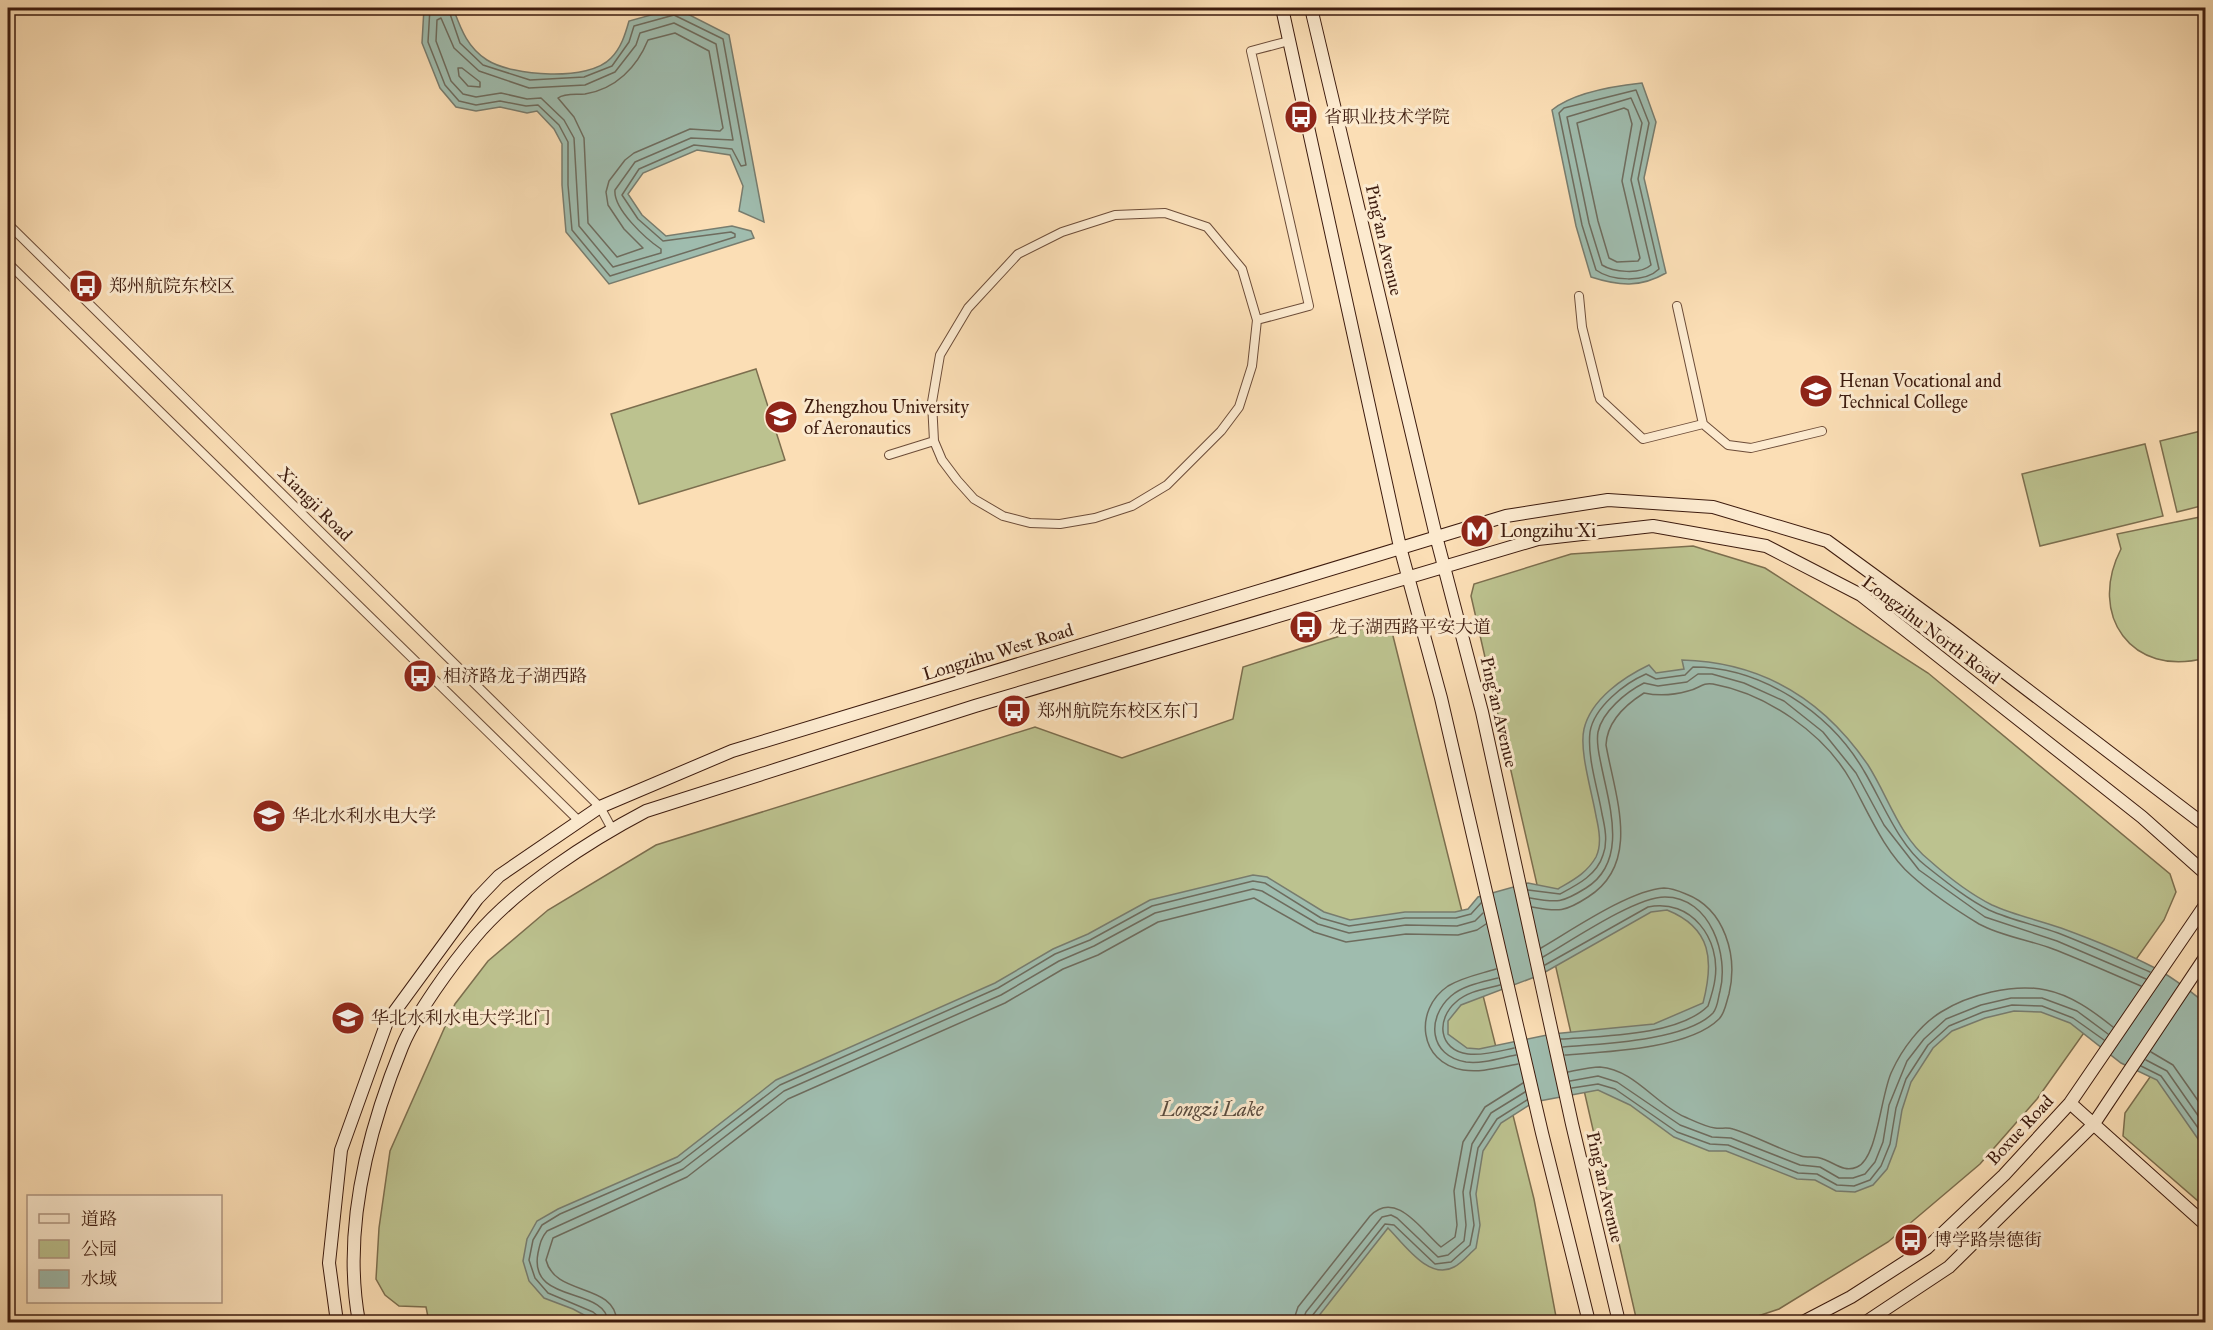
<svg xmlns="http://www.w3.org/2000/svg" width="2213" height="1330" font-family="'IM FELL Great Primer','Noto Serif SC',serif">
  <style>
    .green { fill: #bcc28f; stroke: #7c6e4e; stroke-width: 1.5 }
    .water { fill: #9fbcae; stroke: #787c6e; stroke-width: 1.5; fill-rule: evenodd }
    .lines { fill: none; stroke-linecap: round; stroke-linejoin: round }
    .shore { stroke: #6e6c5e; stroke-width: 1.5 }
    .street-casing { stroke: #6c4c38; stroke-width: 10 }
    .secondary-casing { stroke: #3d1b0e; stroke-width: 14 }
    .street { stroke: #fceacf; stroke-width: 8 }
    .secondary { stroke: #fceacf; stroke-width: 12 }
    .labels { text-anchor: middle; stroke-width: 6; stroke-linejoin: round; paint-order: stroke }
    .poi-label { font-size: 18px; fill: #3d1b0e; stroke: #fceacf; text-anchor: start }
    .street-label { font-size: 18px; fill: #3d1b0e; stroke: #fceacf }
    .water-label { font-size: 20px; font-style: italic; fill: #5a4b3e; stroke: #fceacf }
  </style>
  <rect width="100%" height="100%" fill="#fbdeb5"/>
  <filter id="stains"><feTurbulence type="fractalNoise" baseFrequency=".00333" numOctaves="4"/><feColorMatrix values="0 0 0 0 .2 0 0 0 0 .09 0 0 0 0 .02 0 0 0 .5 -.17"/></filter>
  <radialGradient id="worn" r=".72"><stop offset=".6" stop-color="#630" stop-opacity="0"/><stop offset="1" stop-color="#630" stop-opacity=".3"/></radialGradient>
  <path class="green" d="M756 369 785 460 639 504 611 414Z
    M2205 430V505L2177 512 2160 441Z
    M2145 444 2163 516 2040 546 2022 474Z
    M2205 516V658C2132 678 2087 615 2121 549L2117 534Z
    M1693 546 1765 568 1928 673 2170 874 2176 892 2164 920 2037 1099 1980 1164 1888 1242 1779 1309 1740 1322H1637L1471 596 1474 584 1571 554Z
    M1368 627 1392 632 1534 1199 1557 1322H429L426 1307 399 1306 385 1295 376 1279 379 1228 390 1151 455 1004 488 961 548 910 656 845 1035 727 1122 758 1233 719 1243 667Z
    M2205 998V1207L2123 1136 2125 1113Z"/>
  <path class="water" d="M424 8H453C461 29 467 47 487 60 512 76 589 82 611 58 621 48 625 35 629 21L676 8 729 35 764 222 739 211 743 186 730 155 697 150 643 173 628 194 642 215 666 236 732 226 751 231 754 238 609 284 566 232 562 185V144L554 129 537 111 527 113 500 107 476 111 456 107 440 88 422 43Z
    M1642 83 1656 122 1644 178 1666 273C1640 288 1619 286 1591 277L1576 226 1552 110C1574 92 1614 86 1642 83Z
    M1682 660C1762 662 1823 699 1868 765 1888 796 1899 836 1929 860 1947 876 1970 894 1992 905 2014 915 2038 920 2061 928 2091 939 2124 952 2153 967 2171 976 2189 990 2205 1003V1149L2157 1080 2121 1063 2070 1023 2041 1012 2014 1011 1985 1018 1952 1031 1933 1048 1911 1082 1902 1110 1896 1146 1887 1169 1873 1185 1855 1192 1836 1191 1815 1180 1797 1179 1726 1151H1709L1674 1137 1630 1105 1598 1090 1534 1102 1501 1123 1483 1151 1476 1194 1480 1225 1476 1248C1469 1254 1462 1263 1454 1267 1429 1281 1404 1244 1388 1228L1314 1322H597L573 1309 544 1298 529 1281 523 1261 527 1239 537 1221 558 1209 677 1157 776 1080 995 983 1053 949 1088 934 1150 900 1253 875 1267 877 1324 912 1350 920 1405 912H1455L1468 909 1478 897 1528 883 1558 889C1573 880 1587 873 1596 857 1602 845 1599 829 1596 816 1592 792 1579 751 1584 729 1591 699 1624 677 1649 665L1656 673 1684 669ZM1667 910C1712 928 1714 961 1703 1003L1654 1024 1552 1034 1479 1049 1467 1048 1448 1034V1021L1461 1005 1540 975 1651 912Z"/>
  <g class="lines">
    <path class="shore" d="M430 8 428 42 445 85 459 101 476 105 500 101 526 106 538 105 559 125 568 142V185L572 230 610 276 735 237V234L731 232 663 241 638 219 622 195 639 169 694 145 732 149 741 166 746 165 723 39 674 15 634 26 629 42 612 66 584 77 530 80 483 65 460 43 448 8
      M441 18 454 48 479 71 529 88 585 85 615 72 636 45 640 33 674 23 716 44 733 140 691 138 635 162 615 190C613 209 646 239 661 249V253L613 267 579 226 574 138 564 120 541 98 527 99 501 93 476 97 463 94 451 81 436 41 437 20Z
      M675 33 709 51 723 128 720 131 690 129 634 153 625 160 609 181 606 192 608 205 624 229 643 248 617 257 588 223 584 138 574 117 558 98C565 93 576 95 585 94 616 89 637 67 648 40Z
      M458 68H462L480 82V87L468 86 459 76Z
      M1636 90 1649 123 1638 179 1659 269C1645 283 1611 281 1596 270L1582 225 1559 113 1564 108Z
      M1631 98 1642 123 1631 180 1651 265C1640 275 1613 272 1602 265L1589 223 1567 117Z
      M1624 108 1628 110 1632 124 1622 181 1640 258 1638 261 1617 262 1609 258 1598 221 1577 123Z
      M1528 890 1560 894C1577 885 1597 875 1603 855 1608 842 1605 827 1602 814 1598 789 1587 758 1590 732 1594 707 1625 683 1646 674L1656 679 1685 675 1693 667C1761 667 1830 712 1864 771 1881 799 1899 846 1926 866 1945 881 1967 899 1989 910 2011 920 2036 925 2058 933 2089 945 2120 959 2150 972
      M1530 898C1558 903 1562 903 1586 888 1629 861 1609 805 1601 764 1599 754 1596 743 1598 732 1602 712 1626 692 1644 683L1658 686 1687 682 1698 674H1712L1744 683 1784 701 1823 732 1856 773 1884 825 1919 870 1985 917 2057 941 2146 979
      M1532 907C1559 912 1565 912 1588 897 1642 863 1615 796 1606 745 1607 722 1625 705 1644 693 1658 696 1674 695 1688 691 1699 689 1702 682 1713 684 1767 694 1824 733 1851 781 1868 812 1885 853 1912 876 1932 894 1956 910 1979 924 2001 936 2029 940 2053 949 2082 960 2112 974 2141 986
      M1541 948C1572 930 1630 890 1664 888 1672 888 1679 891 1686 894 1725 909 1738 956 1729 994 1726 1003 1725 1013 1719 1019 1689 1049 1606 1052 1565 1055
      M1543 957C1571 941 1635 897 1665 897 1711 897 1729 956 1720 991 1718 998 1718 1007 1713 1013 1686 1041 1600 1044 1563 1047
      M1545 965 1648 907C1691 898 1721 939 1715 979 1714 988 1711 997 1708 1006 1678 1036 1602 1036 1561 1039
      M1496 969C1480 974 1463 977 1448 986 1413 1010 1419 1063 1463 1070 1482 1073 1500 1067 1518 1064
      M1498 978C1483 982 1464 985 1451 996 1426 1018 1429 1056 1466 1062 1483 1064 1500 1058 1516 1055
      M1500 985C1485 989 1468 991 1456 1002 1436 1019 1438 1050 1468 1054 1483 1056 1500 1051 1514 1048
      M2151 1052 2173 1065 2206 1112
      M2146 1060 2167 1071 2206 1127
      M2141 1066 2161 1076 2206 1139
      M1568 1072C1578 1070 1590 1067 1600 1067 1635 1070 1655 1104 1685 1117 1694 1121 1706 1127 1715 1128 1721 1129 1727 1127 1733 1129 1756 1136 1778 1149 1801 1156 1808 1158 1816 1156 1823 1159 1835 1163 1844 1173 1857 1167 1878 1158 1881 1092 1892 1071 1902 1049 1920 1025 1941 1012 1968 995 2013 983 2046 990 2071 995 2093 1011 2113 1027
      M1570 1081 1598 1076 1617 1082 1680 1125 1712 1137 1731 1138 1800 1165 1820 1167 1839 1178H1853L1865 1174 1875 1162 1883 1142 1889 1105 1907 1061 1924 1039 1946 1019 1981 1005 2011 998H2042L2077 1011 2108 1034
      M1572 1088 1598 1084 1615 1089 1677 1132 1710 1144 1728 1145 1798 1173 1817 1174 1837 1185 1854 1186 1870 1180 1881 1166 1890 1144 1896 1108 1906 1079 1928 1045 1949 1026 1983 1012 2012 1005 2042 1006 2073 1018 2104 1040
      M600 1322 599 1317 593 1312 548 1293 535 1278 529 1260 533 1240 542 1225 560 1214 680 1162 780 1085 998 988 1055 954 1090 940 1152 906 1253 881 1265 883 1321 918 1349 926 1405 918H1456L1471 914 1481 903
      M608 1322C606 1286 528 1305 538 1253 540 1244 541 1238 547 1231L683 1169 784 1091 1001 995 1059 961 1094 946 1155 913 1253 889 1262 891 1318 924 1349 933 1406 925 1457 926 1475 921 1483 913
      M617 1322C615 1282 555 1297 546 1260L553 1238 687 1177 788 1099 1005 1003 1063 969 1098 955 1158 922 1254 898 1314 932 1346 942 1406 934 1458 935 1477 930 1486 924
      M1293 1322 1298 1307 1370 1216C1396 1189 1422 1231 1441 1247L1455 1237 1457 1225 1454 1191 1463 1142 1485 1107 1523 1083
      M1302 1322 1306 1312 1382 1217 1391 1215 1397 1218 1438 1257 1448 1255 1464 1241 1466 1225 1463 1192 1472 1144 1491 1113 1525 1092
      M1310 1322 1312 1316 1385 1224 1394 1225 1435 1264 1451 1262 1470 1245 1474 1225 1470 1193 1478 1148 1497 1119 1527 1100"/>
    <g class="street-casing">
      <path id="street" d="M2203 142 2206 140
        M8 224 600 807 612 829
        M8 263 578 820
        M1579 296 1582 327 1600 399 1643 439 1703 424
        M1677 306 1703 424 1728 445 1751 448 1822 431
        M1257 320 1309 306 1251 51 1289 41
        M889 455 934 441 932 402 940 355 968 308 1018 254 1062 232 1115 215 1165 213 1207 227 1242 269 1257 320 1252 366 1239 407 1221 431 1167 485 1132 506 1095 518 1060 524 1030 523 1003 516 974 499 957 480 942 460 934 441"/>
    </g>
    <g class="secondary-casing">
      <path id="secondary" d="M1282 8 1400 547 1441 698 1542 1133 1589 1322
        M1311 8 1436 536 1482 712 1572 1124 1619 1322
        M2070 1103 2206 1225
        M337 1322 329 1263 341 1150 387 1022 477 899 499 876 600 807 732 751 1506 516 1608 500 1713 507 1827 541 1949 630 2206 826
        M359 1322C342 1230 367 1133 402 1047 415 1015 452 964 475 937 516 888 589 841 646 811L975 706 1538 539 1653 526 1766 546 1861 595 2142 817 2206 874
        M1803 1322 1851 1297 1927 1248 2004 1175 2070 1103 2206 904
        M1866 1322 1949 1267 2093 1125 2206 956"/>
    </g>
    <use href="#street" class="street"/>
    <use href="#secondary" class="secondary"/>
  </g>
  <defs>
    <g id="bus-disc" transform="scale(1.725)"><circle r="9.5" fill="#8f2418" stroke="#fceacf"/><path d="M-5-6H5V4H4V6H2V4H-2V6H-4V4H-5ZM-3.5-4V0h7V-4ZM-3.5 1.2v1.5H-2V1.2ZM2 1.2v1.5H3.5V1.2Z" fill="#fff"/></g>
    <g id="university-disc" transform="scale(1.725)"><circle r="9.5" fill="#8f2418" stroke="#fceacf"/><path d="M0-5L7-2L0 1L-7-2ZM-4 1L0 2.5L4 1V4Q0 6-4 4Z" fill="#fff"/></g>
    <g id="metro-disc" transform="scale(1.725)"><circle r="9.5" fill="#8f2418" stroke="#fceacf"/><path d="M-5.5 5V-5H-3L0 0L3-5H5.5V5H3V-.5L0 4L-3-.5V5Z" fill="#fff"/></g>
  </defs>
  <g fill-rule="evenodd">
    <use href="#bus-disc" x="1301" y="117"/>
    <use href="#bus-disc" x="86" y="286"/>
    <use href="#university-disc" x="1816" y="391"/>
    <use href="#university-disc" x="781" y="417"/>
    <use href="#metro-disc" x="1477" y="531"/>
    <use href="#bus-disc" x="1306" y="627"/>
    <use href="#bus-disc" x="420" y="676"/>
    <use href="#bus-disc" x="1014" y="711"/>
    <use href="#university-disc" x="269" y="816"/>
    <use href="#university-disc" x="348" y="1018"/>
    <use href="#bus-disc" x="1911" y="1240"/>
  </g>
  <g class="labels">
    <g class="poi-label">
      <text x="1324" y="123">省职业技术学院</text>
      <text x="109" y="292">郑州航院东校区</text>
      <text x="1839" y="387">Henan Vocational and<tspan x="1839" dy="21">Technical College</tspan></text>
      <text x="804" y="413">Zhengzhou University<tspan x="804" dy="21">of Aeronautics</tspan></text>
      <text x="1500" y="537">Longzihu Xi</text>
      <text x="1329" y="633">龙子湖西路平安大道</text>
      <text x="443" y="682">相济路龙子湖西路</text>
      <text x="1037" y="717">郑州航院东校区东门</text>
      <text x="292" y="822">华北水利水电大学</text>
      <text x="371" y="1024">华北水利水电大学北门</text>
      <text x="1934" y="1246">博学路崇德街</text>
    </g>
    <g class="street-label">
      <text transform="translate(1384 240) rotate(77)" y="6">Ping'an Avenue</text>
      <text transform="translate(315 504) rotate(45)" y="6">Xiangji Road</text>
      <text transform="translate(1931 630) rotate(37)" y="6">Longzihu North Road</text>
      <text transform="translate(998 652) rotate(-17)" y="6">Longzihu West Road</text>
      <text transform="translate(1499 712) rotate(77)" y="6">Ping'an Avenue</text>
      <text transform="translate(2020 1130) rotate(-47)" y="6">Boxue Road</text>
      <text transform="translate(1605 1187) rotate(77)" y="6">Ping'an Avenue</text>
    </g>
    <g class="water-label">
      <text x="1212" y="1116">Longzi Lake</text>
    </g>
  </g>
  <rect width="2213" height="1330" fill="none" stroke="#fbdeb5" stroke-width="30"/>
  <rect x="9" y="9" width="2195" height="1312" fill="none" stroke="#3d1b0e" stroke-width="3"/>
  <rect x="15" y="15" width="2183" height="1300" fill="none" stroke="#3d1b0e" stroke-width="1.5"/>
  <rect x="27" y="1195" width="195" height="108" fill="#fceacf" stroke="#b09782" stroke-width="1.5"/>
  <rect x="39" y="1214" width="30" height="9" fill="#fceacf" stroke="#b09782" stroke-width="1.5"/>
  <text x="81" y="1225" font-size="18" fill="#3d1b0e">道路</text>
  <rect x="39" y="1240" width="30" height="18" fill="#bcc28f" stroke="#b09782" stroke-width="1.5"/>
  <text x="81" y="1255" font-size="18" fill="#3d1b0e">公园</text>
  <rect x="39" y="1270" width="30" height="18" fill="#9fbcae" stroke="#b09782" stroke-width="1.5"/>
  <text x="81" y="1285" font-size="18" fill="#3d1b0e">水域</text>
  <rect width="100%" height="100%" filter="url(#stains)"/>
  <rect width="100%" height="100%" fill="url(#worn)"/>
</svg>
